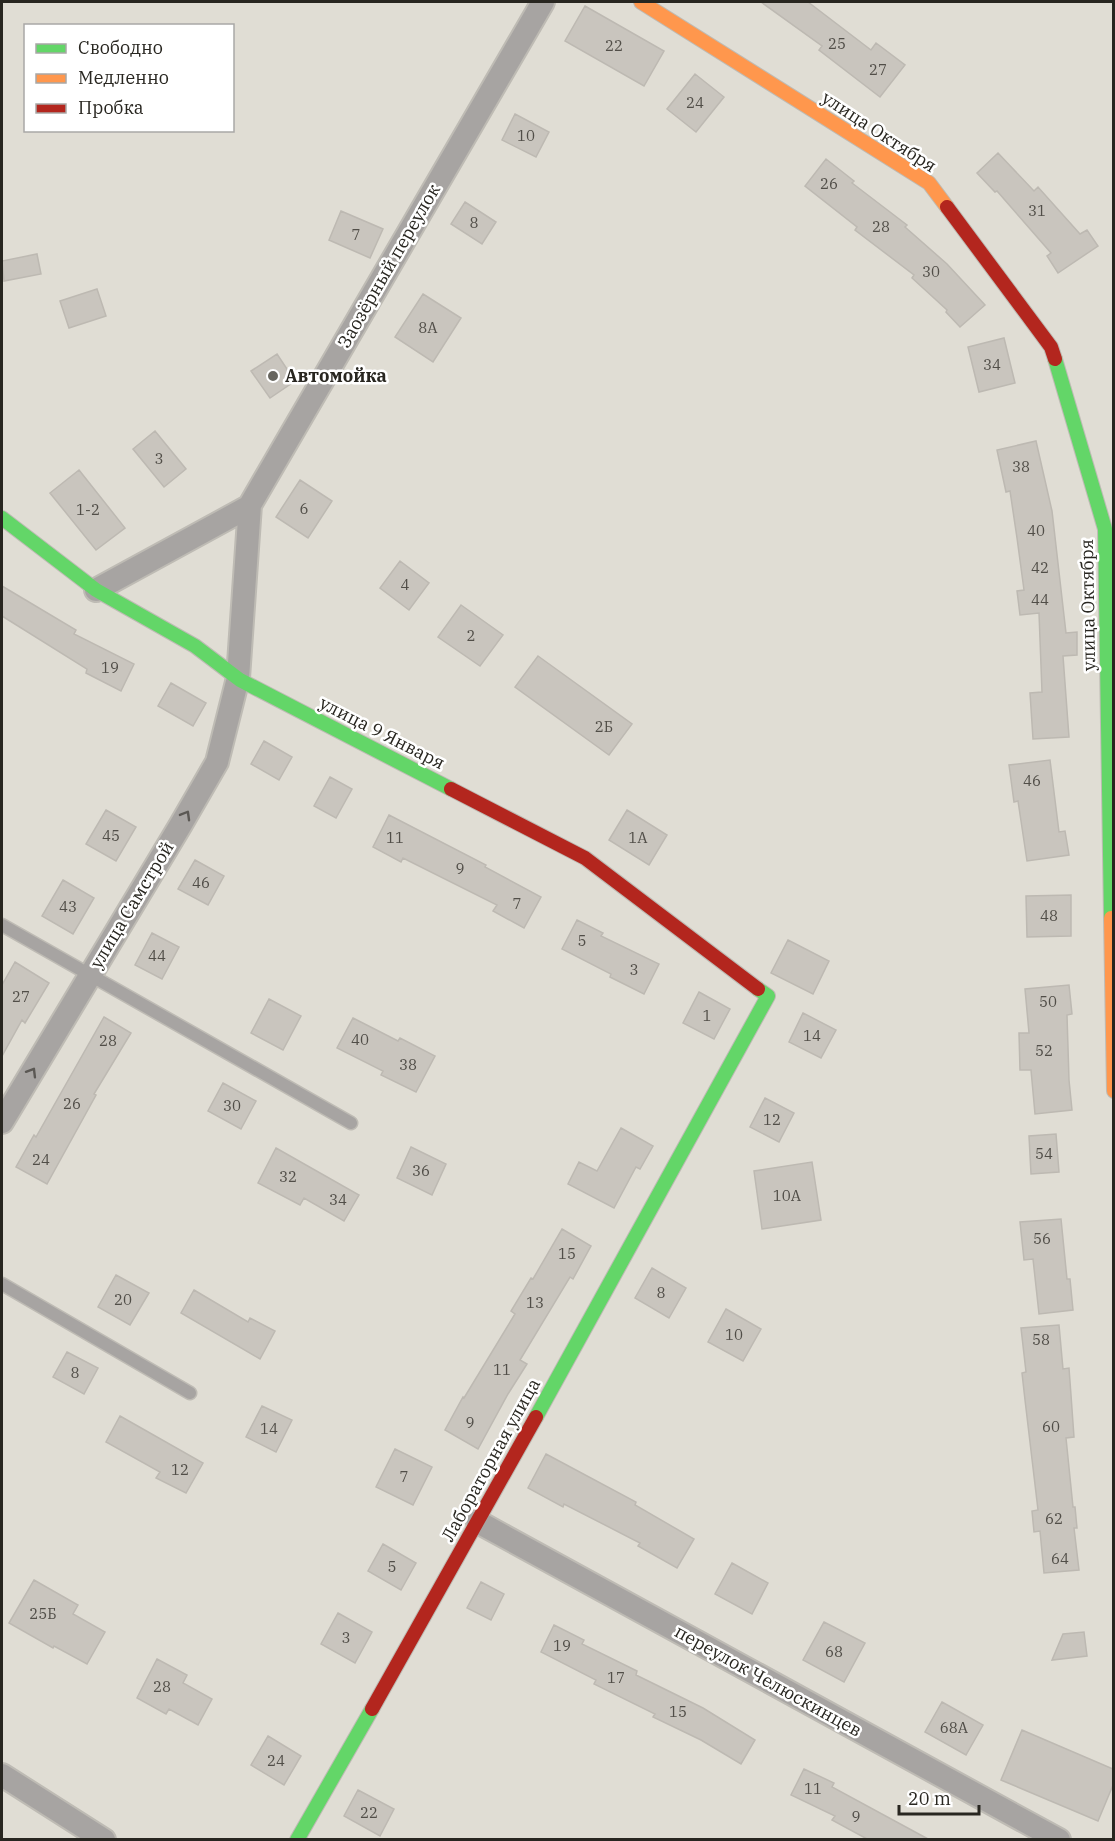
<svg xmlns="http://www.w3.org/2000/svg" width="1115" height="1841" font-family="'IBM Plex Serif',serif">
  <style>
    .building { fill: #c9c5be; stroke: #bdb9b2; stroke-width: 1.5 }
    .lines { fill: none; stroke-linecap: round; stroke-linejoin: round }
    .lane-casing { stroke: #bebbb4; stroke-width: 15 }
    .street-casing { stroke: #bebbb4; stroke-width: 26 }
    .fast-casing { stroke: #bebbb4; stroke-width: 16 }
    .slow-casing { stroke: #bebbb4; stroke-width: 16 }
    .jam-casing { stroke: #bebbb4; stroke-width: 16 }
    .lane { stroke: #a7a4a2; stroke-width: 12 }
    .street { stroke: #a7a4a2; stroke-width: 22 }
    .fast { stroke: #63d668; stroke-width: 14 }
    .slow { stroke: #ff974d; stroke-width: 14 }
    .jam { stroke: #b3261e; stroke-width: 14 }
    .oneway { stroke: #5b5854 }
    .poi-dot { fill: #68665f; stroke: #fff; stroke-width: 2 }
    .labels { text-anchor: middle; stroke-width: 5; stroke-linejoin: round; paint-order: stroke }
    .number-label { font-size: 15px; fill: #514e48 }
    .street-label { font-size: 18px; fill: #282620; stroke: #fff }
    .poi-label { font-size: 18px; font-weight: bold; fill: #282620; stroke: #fff; text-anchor: start }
  </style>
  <rect width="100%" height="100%" fill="#e0ddd4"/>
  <path class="building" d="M761 2H808L871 50 876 43 905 65 880 97 819 50 822 46Z
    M585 6 664 51 644 86 565 41Z
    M695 74 724 97 696 132 667 109Z
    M515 114 549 132 536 157 502 140Z
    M998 153 1034 191 1038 187 1080 234 1087 230 1098 246 1058 273 1047 256 1051 253 997 191 995 192 977 173Z
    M826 159 854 181 852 183 907 225 905 227 947 264 985 305 960 327 946 312 947 310 912 278 914 275 855 230 857 227 805 186Z
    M465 202 496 222 482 244 451 224Z
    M341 211 383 229 370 258 329 240Z
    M37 254 41 274 4 281 2 261Z
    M97 289 106 316 69 328 60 301Z
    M423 294 461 318 433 362 395 337Z
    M1004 338 1015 383 979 392 968 347Z
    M277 354 295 381 270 398 251 371Z
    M155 431 186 469 164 487 133 449Z
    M1036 441 1052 511 1066 633 1077 632V655L1063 656 1069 737 1033 739 1030 693 1042 692 1039 613 1020 615 1017 591 1024 590 1017 538 1010 491 1006 492 997 450Z
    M79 470 125 528 96 550 50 493Z
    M300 480 332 501 308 538 276 517Z
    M400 561 429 583 409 610 380 588Z
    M2 586 76 630 74 634 134 664 121 691 86 673 87 669 2 616Z
    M461 605 503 635 480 666 438 637Z
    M538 656 632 724 609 755 515 687Z
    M171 683 206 703 193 726 158 706Z
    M264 741 292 757 279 780 251 764Z
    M1050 760 1059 832 1065 831 1069 855 1027 861 1018 801 1014 802 1009 765Z
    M330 777 352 789 336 818 314 806Z
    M106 810 136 827 116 861 86 844Z
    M627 810 667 835 649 865 609 840Z
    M389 815 486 865 485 867 541 897 524 928 493 911 497 905 403 858 401 862 373 847Z
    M195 860 224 876 208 905 178 889Z
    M63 880 94 898 73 934 42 916Z
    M1071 895V936L1027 937 1026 896Z
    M577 920 603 933 601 936 659 964 644 994 610 977 611 974 562 949Z
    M152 933 179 947 162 979 135 965Z
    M788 940 829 961 813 994 771 973Z
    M15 962 49 983 25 1023 22 1020 2 1056V985Z
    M1069 985 1072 1014 1067 1015 1069 1080 1072 1110 1035 1114 1031 1070H1020L1019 1033H1029L1025 989Z
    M699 992 730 1009 714 1039 683 1023Z
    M269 999 301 1016 283 1050 251 1033Z
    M803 1013 836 1030 821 1058 789 1042Z
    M104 1017 131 1033 94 1094 96 1095 47 1184 16 1167 34 1135 36 1137Z
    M353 1018 398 1041 400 1038 435 1056 416 1092 381 1075 383 1071 337 1048Z
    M223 1083 256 1101 241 1129 208 1111Z
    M765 1098 794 1113 779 1142 750 1127Z
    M621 1128 653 1146 640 1169 636 1167 614 1208 568 1184 579 1162 597 1171Z
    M1056 1134 1059 1172 1031 1174 1029 1136Z
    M411 1147 446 1164 432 1195 397 1178Z
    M276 1148 359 1195 344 1221 304 1198 300 1205 258 1183Z
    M812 1162 821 1220 762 1229 754 1171Z
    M1061 1219 1067 1279H1070L1073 1310 1039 1314 1033 1259 1024 1260 1020 1222Z
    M562 1229 591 1246 573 1279 570 1277 520 1360 527 1364 508 1394 478 1449 445 1430 463 1397 464 1398 515 1314 511 1311 531 1278 533 1279Z
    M652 1268 686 1288 669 1318 635 1298Z
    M116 1275 149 1293 130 1325 98 1307Z
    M194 1290 248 1322 250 1318 275 1331 260 1359 181 1313Z
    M726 1309 761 1329 743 1361 708 1342Z
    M1059 1325 1063 1369 1069 1368 1071 1395 1074 1437 1066 1438 1073 1507H1075L1077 1528H1074L1079 1570 1044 1573 1040 1531 1034 1532 1032 1511 1038 1510 1025 1400 1022 1373 1026 1372 1021 1328Z
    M67 1352 98 1368 84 1394 53 1377Z
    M262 1406 292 1420 276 1452 246 1437Z
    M120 1416 203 1463 186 1493 156 1478 160 1472 106 1442Z
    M395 1449 432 1467 413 1505 376 1487Z
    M546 1454 636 1502 635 1505 694 1539 677 1568 638 1546 640 1543 564 1504 563 1507 528 1488Z
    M383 1544 416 1563 401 1590 368 1571Z
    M732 1563 768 1583 752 1614 715 1594Z
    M34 1580 78 1605 73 1614 105 1632 87 1664 54 1646 53 1648 9 1623Z
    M481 1582 504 1594 491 1620 467 1608Z
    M338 1613 372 1632 355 1663 321 1644Z
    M824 1622 865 1643 844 1682 803 1660Z
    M554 1625 584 1640 582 1644 637 1671 636 1675 703 1708 755 1740 741 1764 701 1740 653 1717 655 1714 594 1684 596 1680 541 1652Z
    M1084 1632 1087 1656 1052 1660 1063 1634Z
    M157 1659 187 1675 183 1683 212 1699 198 1725 169 1709 166 1714 137 1698Z
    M942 1702 983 1725 966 1755 925 1732Z
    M1022 1730 1113 1769V1785L1098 1821 1001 1780Z
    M268 1736 301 1756 284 1785 251 1765Z
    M804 1769 834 1783 832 1787 928 1839H867L832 1820 835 1816 791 1795Z
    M358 1790 394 1809 380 1836 344 1816Z"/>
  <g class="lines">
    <g class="lane-casing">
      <path id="lane" d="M2 925 351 1123
        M2 1284 190 1393"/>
    </g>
    <g class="street-casing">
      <path id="street" d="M96 590 250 506
        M2 1122 180 826 217 762 238 678 250 505 543 2
        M478 1522 1059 1840
        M2 1775 104 1840"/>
    </g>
    <g class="fast-casing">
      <path id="fast" d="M1055 359 1105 529 1111 918
        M2 518 96 590 195 646 240 680 451 789
        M536 1417 768 996 758 989
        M297 1840 372 1709"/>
    </g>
    <g class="slow-casing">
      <path id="slow" d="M641 2 929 183 947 207
        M1111 918 1114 1091"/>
    </g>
    <g class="jam-casing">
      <path id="jam" d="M947 207 1051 347 1055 359
        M451 789 585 858 758 989
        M372 1709 536 1417"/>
    </g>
    <use href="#lane" class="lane"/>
    <use href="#street" class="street"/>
    <use href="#fast" class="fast"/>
    <use href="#slow" class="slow"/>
    <use href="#jam" class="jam"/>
  </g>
  <defs><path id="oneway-chevron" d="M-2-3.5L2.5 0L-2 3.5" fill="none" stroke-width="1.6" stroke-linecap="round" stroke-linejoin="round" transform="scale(1.5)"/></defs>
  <g class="oneway">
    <use href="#oneway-chevron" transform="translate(186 815) rotate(-60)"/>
    <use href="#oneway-chevron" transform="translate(32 1072) rotate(-59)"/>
  </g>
  <circle class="poi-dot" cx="273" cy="376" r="6"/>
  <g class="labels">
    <g class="number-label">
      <text x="837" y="49">25</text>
      <text x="614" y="51">22</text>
      <text x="878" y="75">27</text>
      <text x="695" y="108">24</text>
      <text x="526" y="141">10</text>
      <text x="829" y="189">26</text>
      <text x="1037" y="216">31</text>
      <text x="474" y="228">8</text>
      <text x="881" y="232">28</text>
      <text x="356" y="240">7</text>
      <text x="931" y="277">30</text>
      <text x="428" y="333">8А</text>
      <text x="992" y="370">34</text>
      <text x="159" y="464">3</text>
      <text x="1021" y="472">38</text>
      <text x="304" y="514">6</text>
      <text x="88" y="515">1-2</text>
      <text x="1036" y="536">40</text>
      <text x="1040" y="573">42</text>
      <text x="405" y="590">4</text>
      <text x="1040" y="605">44</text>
      <text x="471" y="641">2</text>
      <text x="110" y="673">19</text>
      <text x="604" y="732">2Б</text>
      <text x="1032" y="786">46</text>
      <text x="111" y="841">45</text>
      <text x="395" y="843">11</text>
      <text x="638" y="843">1А</text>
      <text x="460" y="874">9</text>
      <text x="201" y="888">46</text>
      <text x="517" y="909">7</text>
      <text x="68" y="912">43</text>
      <text x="1049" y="921">48</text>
      <text x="582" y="946">5</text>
      <text x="157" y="961">44</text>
      <text x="634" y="975">3</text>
      <text x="21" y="1002">27</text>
      <text x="1048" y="1007">50</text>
      <text x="707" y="1021">1</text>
      <text x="812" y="1041">14</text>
      <text x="360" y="1045">40</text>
      <text x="108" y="1046">28</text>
      <text x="1044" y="1056">52</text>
      <text x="408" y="1070">38</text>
      <text x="72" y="1109">26</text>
      <text x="232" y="1111">30</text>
      <text x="772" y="1125">12</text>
      <text x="1044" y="1159">54</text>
      <text x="41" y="1165">24</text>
      <text x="421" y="1176">36</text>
      <text x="288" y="1182">32</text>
      <text x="787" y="1201">10А</text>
      <text x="338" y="1205">34</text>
      <text x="1042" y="1244">56</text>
      <text x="567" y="1259">15</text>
      <text x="661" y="1298">8</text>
      <text x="123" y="1305">20</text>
      <text x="535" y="1308">13</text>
      <text x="734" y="1340">10</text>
      <text x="1041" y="1345">58</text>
      <text x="502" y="1375">11</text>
      <text x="75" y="1378">8</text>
      <text x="470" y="1428">9</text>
      <text x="1051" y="1432">60</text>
      <text x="269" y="1434">14</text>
      <text x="180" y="1475">12</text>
      <text x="404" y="1482">7</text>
      <text x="1054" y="1524">62</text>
      <text x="1060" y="1564">64</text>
      <text x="392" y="1572">5</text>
      <text x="43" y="1619">25Б</text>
      <text x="346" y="1643">3</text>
      <text x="562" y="1651">19</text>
      <text x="834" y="1657">68</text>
      <text x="616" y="1683">17</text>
      <text x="162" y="1692">28</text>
      <text x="678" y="1717">15</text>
      <text x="954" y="1733">68А</text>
      <text x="276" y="1766">24</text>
      <text x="813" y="1794">11</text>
      <text x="369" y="1818">22</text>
      <text x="856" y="1822">9</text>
    </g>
    <g class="street-label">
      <text transform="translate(879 132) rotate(33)" y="6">улица Октября</text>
      <text transform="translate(389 266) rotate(-60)" y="6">Заозёрный переулок</text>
      <text transform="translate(1088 605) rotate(-91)" y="6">улица Октября</text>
      <text transform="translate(382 733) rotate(27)" y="6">улица 9 Января</text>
      <text transform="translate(132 905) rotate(-59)" y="6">улица Самстрой</text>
      <text transform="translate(491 1460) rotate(-61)" y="6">Лабораторная улица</text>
      <text transform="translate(768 1681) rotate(29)" y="6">переулок Челюскинцев</text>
    </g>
    <g class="poi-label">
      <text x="285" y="382">Автомойка</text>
    </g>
  </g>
  <rect width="1115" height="1841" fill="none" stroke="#282620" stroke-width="6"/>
  <rect x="24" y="24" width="210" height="108" fill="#ffffff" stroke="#a9a8a6" stroke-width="1.5"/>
  <rect x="36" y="44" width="30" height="9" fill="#63d668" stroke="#a9a8a6" stroke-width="1.5"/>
  <text x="78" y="54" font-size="18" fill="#282620">Свободно</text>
  <rect x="36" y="74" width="30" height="9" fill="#ff974d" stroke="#a9a8a6" stroke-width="1.5"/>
  <text x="78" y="84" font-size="18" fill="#282620">Медленно</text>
  <rect x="36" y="104" width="30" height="9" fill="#b3261e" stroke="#a9a8a6" stroke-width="1.5"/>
  <text x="78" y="114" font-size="18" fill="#282620">Пробка</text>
  <path d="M899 1805v9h80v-9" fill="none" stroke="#282620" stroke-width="3"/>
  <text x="908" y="1805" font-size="18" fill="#282620" stroke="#ffffff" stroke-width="4.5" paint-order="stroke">20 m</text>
</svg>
